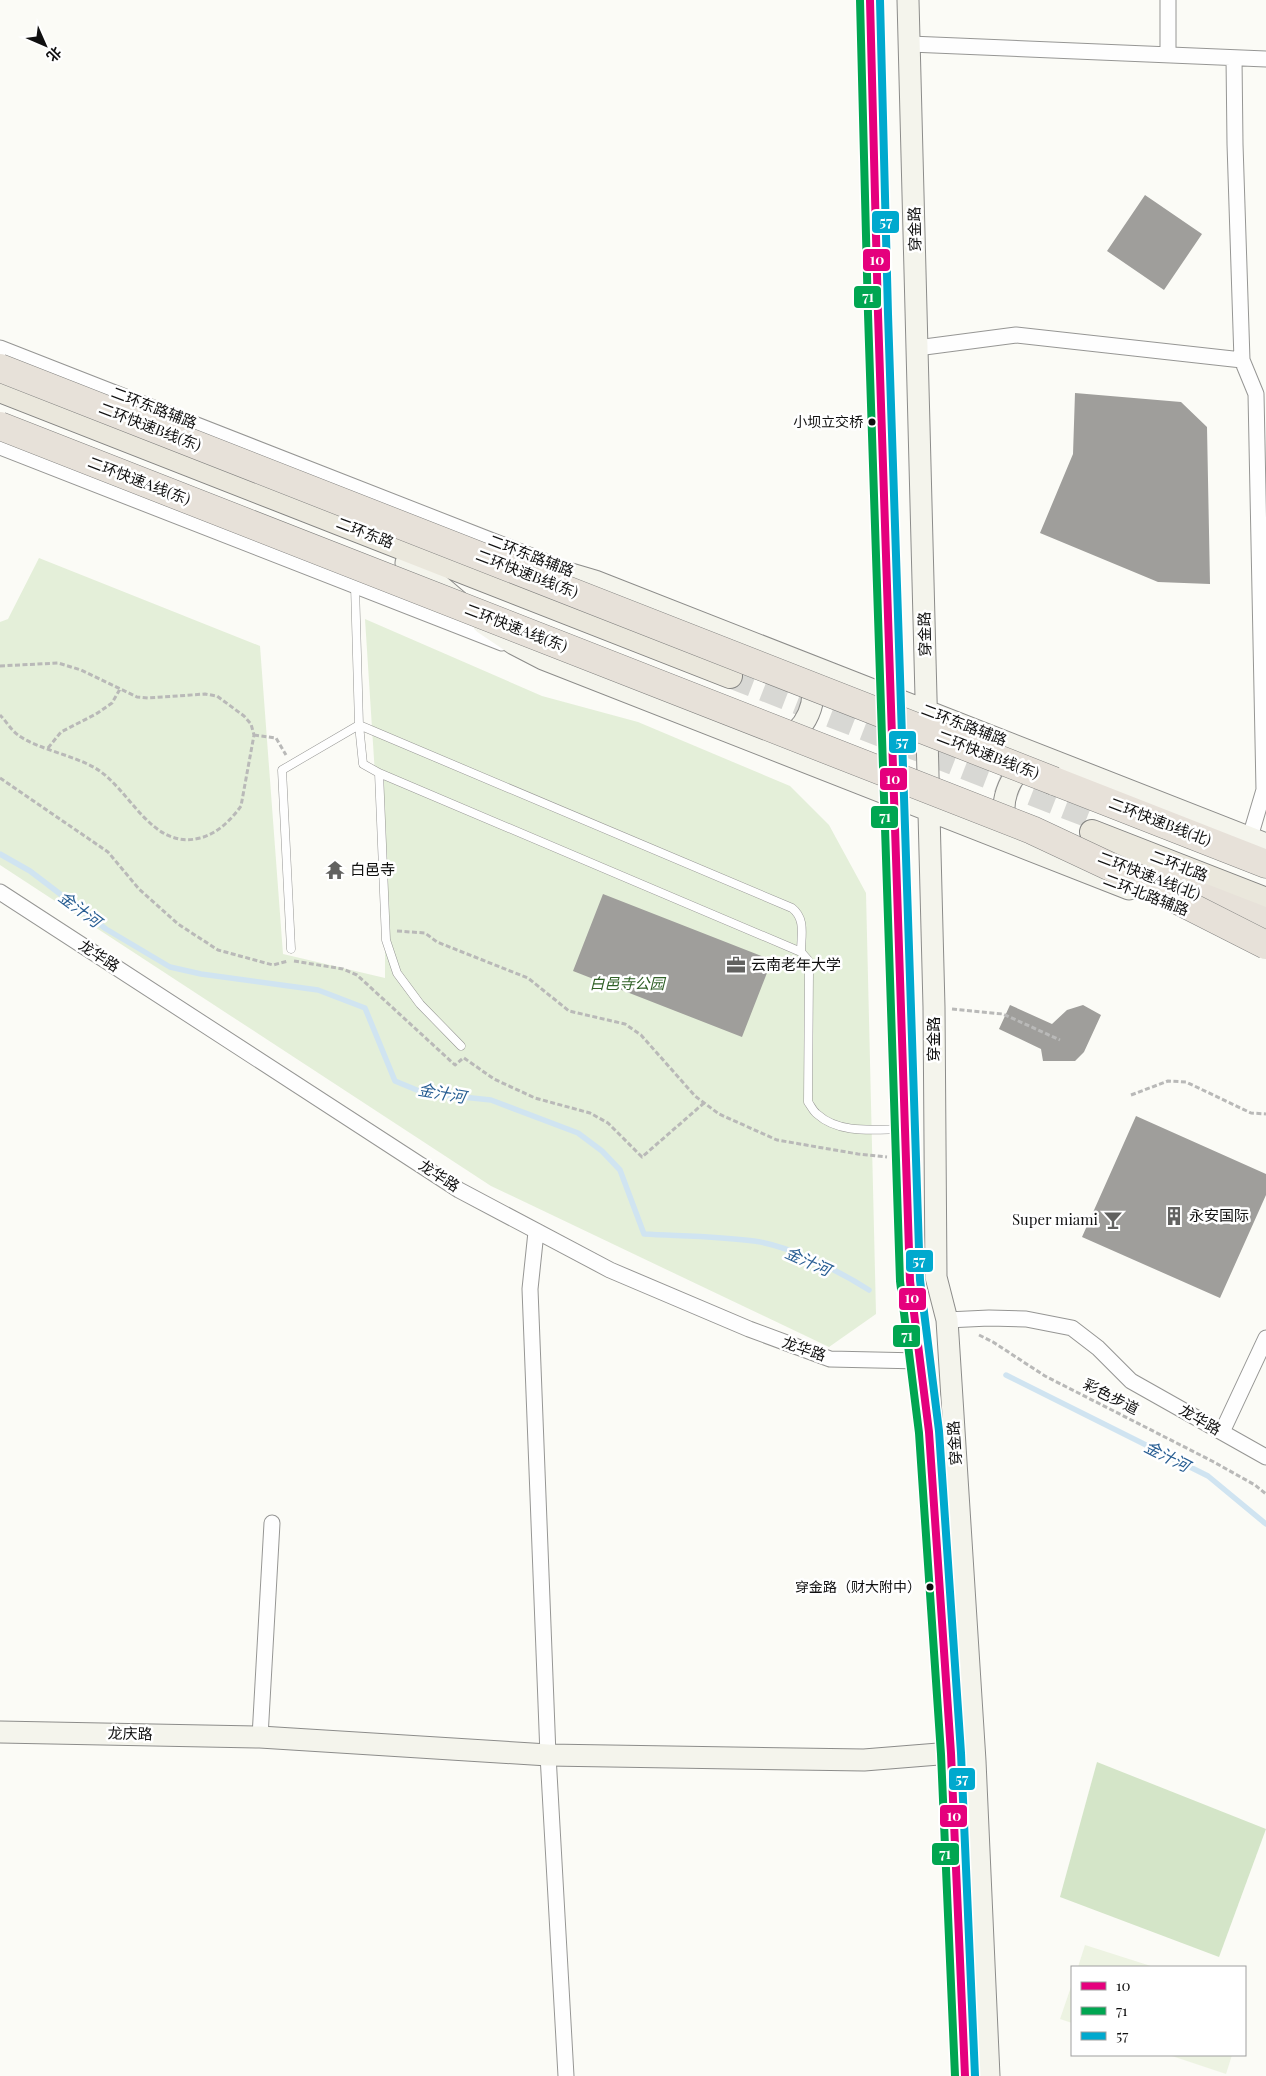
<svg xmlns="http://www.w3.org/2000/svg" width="1266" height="2076" font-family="'Playfair Display','Noto Sans SC',serif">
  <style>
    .green { fill: #e4efd9 }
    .forest { fill: #d4e5c8 }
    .pitch { fill: #edf3e2 }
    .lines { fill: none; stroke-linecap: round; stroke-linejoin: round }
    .stream { stroke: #d0e4f1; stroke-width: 5.5 }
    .building { fill: #9f9e9b }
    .primary-tunnel { stroke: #d8d8d4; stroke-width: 24; stroke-dasharray: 24 12; stroke-linecap: butt }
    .lane-casing { stroke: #969694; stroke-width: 9 }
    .street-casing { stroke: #969694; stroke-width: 17 }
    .secondary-casing { stroke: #8c8c8a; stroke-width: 23 }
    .primary-casing { stroke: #838381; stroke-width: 26 }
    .highway-casing { stroke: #838381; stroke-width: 29 }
    .path { stroke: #b9b9b8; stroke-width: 3; stroke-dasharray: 5 2.5; stroke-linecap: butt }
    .lane { stroke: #fefefe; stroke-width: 8 }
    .street { stroke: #fefefe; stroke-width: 15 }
    .secondary { stroke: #f4f4ec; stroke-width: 21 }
    .primary { stroke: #eae7dc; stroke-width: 24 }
    .highway { stroke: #e7e1d9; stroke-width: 28 }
    .highway-bridge-casing { stroke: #838381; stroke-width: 29; stroke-linecap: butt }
    .highway-bridge { stroke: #e7e1d9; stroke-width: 28 }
    .bus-1-casing { stroke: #fff; stroke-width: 11 }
    .bus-2-casing { stroke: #fff; stroke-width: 11 }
    .bus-3-casing { stroke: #fff; stroke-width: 11 }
    .bus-1 { stroke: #e5007d; stroke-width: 8 }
    .bus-2 { stroke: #00a651; stroke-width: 8 }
    .bus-3 { stroke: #00a9ce; stroke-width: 8 }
    .bus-dot { fill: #101010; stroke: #fff; stroke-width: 2 }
    .labels { text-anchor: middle; stroke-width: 5; stroke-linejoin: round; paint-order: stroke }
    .bus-label { font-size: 14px; fill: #101010; stroke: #fff; text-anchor: end }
    .street-label { font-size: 15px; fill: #101010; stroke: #fff }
    .poi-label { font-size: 15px; fill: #101010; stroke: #fff; text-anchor: start }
    .park-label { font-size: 15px; font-style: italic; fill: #306027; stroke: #fff }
    .water-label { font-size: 16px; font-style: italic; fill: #285e93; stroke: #fff }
    .line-badge { stroke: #fff; stroke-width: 2 }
    .badge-label { font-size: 14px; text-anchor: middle; font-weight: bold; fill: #fff }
  </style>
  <rect width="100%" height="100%" fill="#fbfbf6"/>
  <path class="green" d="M39 558 260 646 283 954 385 978V930L365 619 542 696 638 722 790 786 829 825 866 893 876 1314 829 1347 491 1186 0 865V622L8 619Z"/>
  <path class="forest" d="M1097 1762 1266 1829 1219 1957 1060 1897Z"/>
  <path class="pitch" d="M1085 1945 1154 1967H1078Z
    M1072 1984V2023L1060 2019Z
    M1169 2055H1232L1226 2074Z"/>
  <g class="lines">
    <path class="stream" d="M0 854 30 871 106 929 170 967 201 974 318 990 365 1008 395 1081 424 1093 491 1100 578 1133 602 1151 620 1170 644 1234C680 1236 718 1236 754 1241 790 1246 839 1271 869 1290
      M1006 1375 1208 1476 1266 1524"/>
  </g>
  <path class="building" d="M1145 195 1202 234 1164 290 1107 251Z
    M1075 393 1181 402 1207 427 1210 584 1158 582 1040 533 1073 454Z
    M603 894 772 960 742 1037 573 971Z
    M1010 1005 1052 1024 1067 1010 1083 1005 1101 1015 1084 1052 1075 1061H1043L1041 1049 999 1029Z
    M1136 1116 1266 1174V1195L1220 1298 1082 1237Z"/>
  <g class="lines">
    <path class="primary-tunnel" d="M730 676 1097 819"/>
    <g class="lane-casing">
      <path id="lane" d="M355 586 359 725 363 764 379 773 801 952 808 960 809 971 808 1102C811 1106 813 1111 817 1114 840 1135 876 1129 904 1129
        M379 773 386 940 397 973 420 1004 461 1046
        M291 949 282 770 359 725 792 908C806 919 801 935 801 952"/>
    </g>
    <g class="street-casing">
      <path id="street" d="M1168 0V55
        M910 44 1266 59
        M1234 58 1235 144 1242 360 1256 394 1264 790 1250 837 1259 840
        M0 348 544 561
        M917 348 1016 335 1242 360
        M0 447 502 643
        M0 892 459 1190 610 1270 749 1329 830 1359 920 1361
        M536 1232 530 1289 548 1755 566 2076
        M947 1320 989 1318 1026 1319 1072 1328 1098 1348 1131 1381 1266 1457
        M1222 1432 1266 1338
        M260 1737 272 1523"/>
    </g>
    <g class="secondary-casing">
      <path id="secondary" d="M870 0 878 314 910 1281 929 1432 951 1753 965 2076
        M908 0 934 1007 936 1277 947 1320 975 1761 989 2076
        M406 563 431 578 458 601
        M516 563 551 568 595 581 1266 844
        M483 623 514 644 543 659 1129 889
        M779 742C806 732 821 700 808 673
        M1009 833C997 807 1007 772 1034 762
        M0 1732 260 1737 548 1755 864 1760 951 1753"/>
    </g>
    <g class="primary-casing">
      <path id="primary" d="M0 390 730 676
        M1092 832 1266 900"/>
    </g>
    <g class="highway-casing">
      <path id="highway" d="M1054 781 1266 864
        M1163 882 1266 922"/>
    </g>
    <path class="path" d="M0 666 58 663 81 670 137 697 148 698 205 694 217 696 244 716 251 724 254 735 241 806C231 820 217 834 200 838 151 851 130 788 95 768 73 755 37 749 18 735 11 730 6 721 0 715
      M254 735 276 738 286 755
      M48 748 61 732 96 714 112 703 120 689
      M0 778 108 852 139 889 178 924 218 950 273 965 288 961
      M397 931 425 933 437 942 528 978 569 1011 625 1024 641 1035 695 1096 719 1114 777 1140 858 1154 887 1157
      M294 961 343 969 357 975 455 1065 462 1059
      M952 1009 1003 1014 1060 1040
      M464 1058 494 1079 535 1098 590 1113 608 1123 642 1157 704 1103
      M1131 1095 1168 1081 1186 1082 1251 1113 1266 1114
      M979 1335 993 1342 1045 1376 1212 1461 1255 1485 1266 1494"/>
    <use href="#lane" class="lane"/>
    <use href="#street" class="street"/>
    <use href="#secondary" class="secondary"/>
    <use href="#primary" class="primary"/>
    <use href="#highway" class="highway"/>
    <g class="highway-bridge-casing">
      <path id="highway-bridge" d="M0 368 1054 781
        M0 426 1032 830 1128 875 1266 945"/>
    </g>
    <use href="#highway-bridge" class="highway-bridge"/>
    <g class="bus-1-casing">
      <path id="bus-1" d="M870 0 878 314 910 1281 929 1432 951 1753 965 2076"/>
    </g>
    <g class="bus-2-casing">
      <path id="bus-2" d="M860 0 868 314 900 1281 919 1433 941 1754 955 2076"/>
    </g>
    <g class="bus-3-casing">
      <path id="bus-3" d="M880 0 888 314 920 1280 939 1431 961 1753 975 2076"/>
    </g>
    <use href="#bus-1" class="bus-1"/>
    <use href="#bus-2" class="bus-2"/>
    <use href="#bus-3" class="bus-3"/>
  </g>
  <defs>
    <g id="temple-bare" transform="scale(1.5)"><path d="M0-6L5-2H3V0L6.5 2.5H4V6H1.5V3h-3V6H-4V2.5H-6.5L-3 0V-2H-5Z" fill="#626260" stroke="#fff" stroke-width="2.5" paint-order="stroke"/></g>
    <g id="office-bare" transform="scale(1.5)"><path d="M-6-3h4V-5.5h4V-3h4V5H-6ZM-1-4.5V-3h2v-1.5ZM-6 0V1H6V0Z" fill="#626260" stroke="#fff" stroke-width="2.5" paint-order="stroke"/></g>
    <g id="building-bare" transform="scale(1.5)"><path d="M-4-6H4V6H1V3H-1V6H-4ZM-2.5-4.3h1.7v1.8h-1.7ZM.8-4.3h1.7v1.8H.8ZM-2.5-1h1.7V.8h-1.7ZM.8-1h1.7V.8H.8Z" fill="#626260" stroke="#fff" stroke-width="2.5" paint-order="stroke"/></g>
    <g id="bar-bare" transform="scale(1.5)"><path d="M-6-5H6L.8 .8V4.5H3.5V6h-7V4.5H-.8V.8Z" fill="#626260" stroke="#fff" stroke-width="2.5" paint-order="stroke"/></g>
  </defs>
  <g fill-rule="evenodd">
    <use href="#temple-bare" x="335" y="870"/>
    <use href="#office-bare" x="736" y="965"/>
    <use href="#building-bare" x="1174" y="1216"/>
    <use href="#bar-bare" x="1113" y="1220"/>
  </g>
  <g class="bus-dot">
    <circle cx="872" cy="422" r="4.5"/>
    <circle cx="930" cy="1587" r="4.5"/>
  </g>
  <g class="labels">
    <g class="bus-label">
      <text x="863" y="427">小坝立交桥</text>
      <text x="921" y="1592">穿金路（财大附中）</text>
    </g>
    <g class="street-label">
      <text transform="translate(915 229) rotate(-91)" y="5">穿金路</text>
      <text transform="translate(154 408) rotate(21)" y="5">二环东路辅路</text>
      <text transform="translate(150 427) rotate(21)" y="5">二环快速B线(东)</text>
      <text transform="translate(139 481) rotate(21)" y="5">二环快速A线(东)</text>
      <text transform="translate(365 533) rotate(21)" y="5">二环东路</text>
      <text transform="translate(531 556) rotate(21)" y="5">二环东路辅路</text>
      <text transform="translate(527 574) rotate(21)" y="5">二环快速B线(东)</text>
      <text transform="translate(516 628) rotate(21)" y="5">二环快速A线(东)</text>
      <text transform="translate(925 634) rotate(-91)" y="5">穿金路</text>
      <text transform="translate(964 725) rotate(21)" y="5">二环东路辅路</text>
      <text transform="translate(988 755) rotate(21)" y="5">二环快速B线(东)</text>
      <text transform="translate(1160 822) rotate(21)" y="5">二环快速B线(北)</text>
      <text transform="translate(1179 866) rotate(21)" y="5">二环北路</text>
      <text transform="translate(1149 876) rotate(21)" y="5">二环快速A线(北)</text>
      <text transform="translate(1146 895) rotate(21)" y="5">二环北路辅路</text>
      <text transform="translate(99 956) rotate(33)" y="5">龙华路</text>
      <text transform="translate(934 1039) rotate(-90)" y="5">穿金路</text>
      <text transform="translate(439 1176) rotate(33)" y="5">龙华路</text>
      <text transform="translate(804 1349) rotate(19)" y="5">龙华路</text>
      <text transform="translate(1111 1397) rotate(27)" y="5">彩色步道</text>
      <text transform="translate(1200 1420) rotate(30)" y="5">龙华路</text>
      <text transform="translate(955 1443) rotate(-94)" y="5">穿金路</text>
      <text transform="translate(130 1734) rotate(1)" y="5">龙庆路</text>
    </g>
    <g class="poi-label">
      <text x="350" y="875">白邑寺</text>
      <text x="751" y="970">云南老年大学</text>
      <text x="1189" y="1221">永安国际</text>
      <text x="1098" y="1225" text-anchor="end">Super miami</text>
    </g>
    <g class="park-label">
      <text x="627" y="989">白邑寺公园</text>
    </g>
    <g class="water-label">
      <text transform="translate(80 909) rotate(37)" y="6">金汁河</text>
      <text transform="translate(442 1093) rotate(10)" y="6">金汁河</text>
      <text transform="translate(808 1261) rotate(24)" y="6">金汁河</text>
      <text transform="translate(1167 1456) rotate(27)" y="6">金汁河</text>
    </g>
  </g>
  <g class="line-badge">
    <rect x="871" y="210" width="29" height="24" rx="5" fill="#00a9ce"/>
    <rect x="862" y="248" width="29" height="24" rx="5" fill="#e5007d"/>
    <rect x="853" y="285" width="29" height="24" rx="5" fill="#00a651"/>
    <rect x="888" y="730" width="29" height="24" rx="5" fill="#00a9ce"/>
    <rect x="879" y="767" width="29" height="24" rx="5" fill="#e5007d"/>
    <rect x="870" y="805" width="29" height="24" rx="5" fill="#00a651"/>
    <rect x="905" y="1249" width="29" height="24" rx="5" fill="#00a9ce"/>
    <rect x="898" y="1287" width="29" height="24" rx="5" fill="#e5007d"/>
    <rect x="892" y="1324" width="29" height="24" rx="5" fill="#00a651"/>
    <rect x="948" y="1767" width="28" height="24" rx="5" fill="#00a9ce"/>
    <rect x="939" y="1804" width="29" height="24" rx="5" fill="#e5007d"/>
    <rect x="931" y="1842" width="29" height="24" rx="5" fill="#00a651"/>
  </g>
  <g class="badge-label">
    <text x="886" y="227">57</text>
    <text x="877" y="265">10</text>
    <text x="868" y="302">71</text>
    <text x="902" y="747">57</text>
    <text x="893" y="784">10</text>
    <text x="885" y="822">71</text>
    <text x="919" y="1266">57</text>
    <text x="912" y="1303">10</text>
    <text x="907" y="1341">71</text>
    <text x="962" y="1784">57</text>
    <text x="954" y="1821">10</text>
    <text x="945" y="1859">71</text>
  </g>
  <rect x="1071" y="1966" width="175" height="90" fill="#ffffff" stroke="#9f9f9f"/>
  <rect x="1081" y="1982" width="25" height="8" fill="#e5007d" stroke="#9f9f9f"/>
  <text x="1116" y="1991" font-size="15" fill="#101010">10</text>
  <rect x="1081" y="2007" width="25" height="8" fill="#00a651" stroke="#9f9f9f"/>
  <text x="1116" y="2016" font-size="15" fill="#101010">71</text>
  <rect x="1081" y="2032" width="25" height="8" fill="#00a9ce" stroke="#9f9f9f"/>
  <text x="1116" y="2041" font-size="15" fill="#101010">57</text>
  <g transform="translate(45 45) rotate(135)" stroke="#ffffff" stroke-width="4" paint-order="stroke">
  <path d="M0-4L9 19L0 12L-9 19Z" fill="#101010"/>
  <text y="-8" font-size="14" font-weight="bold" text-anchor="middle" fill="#101010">北</text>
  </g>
</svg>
